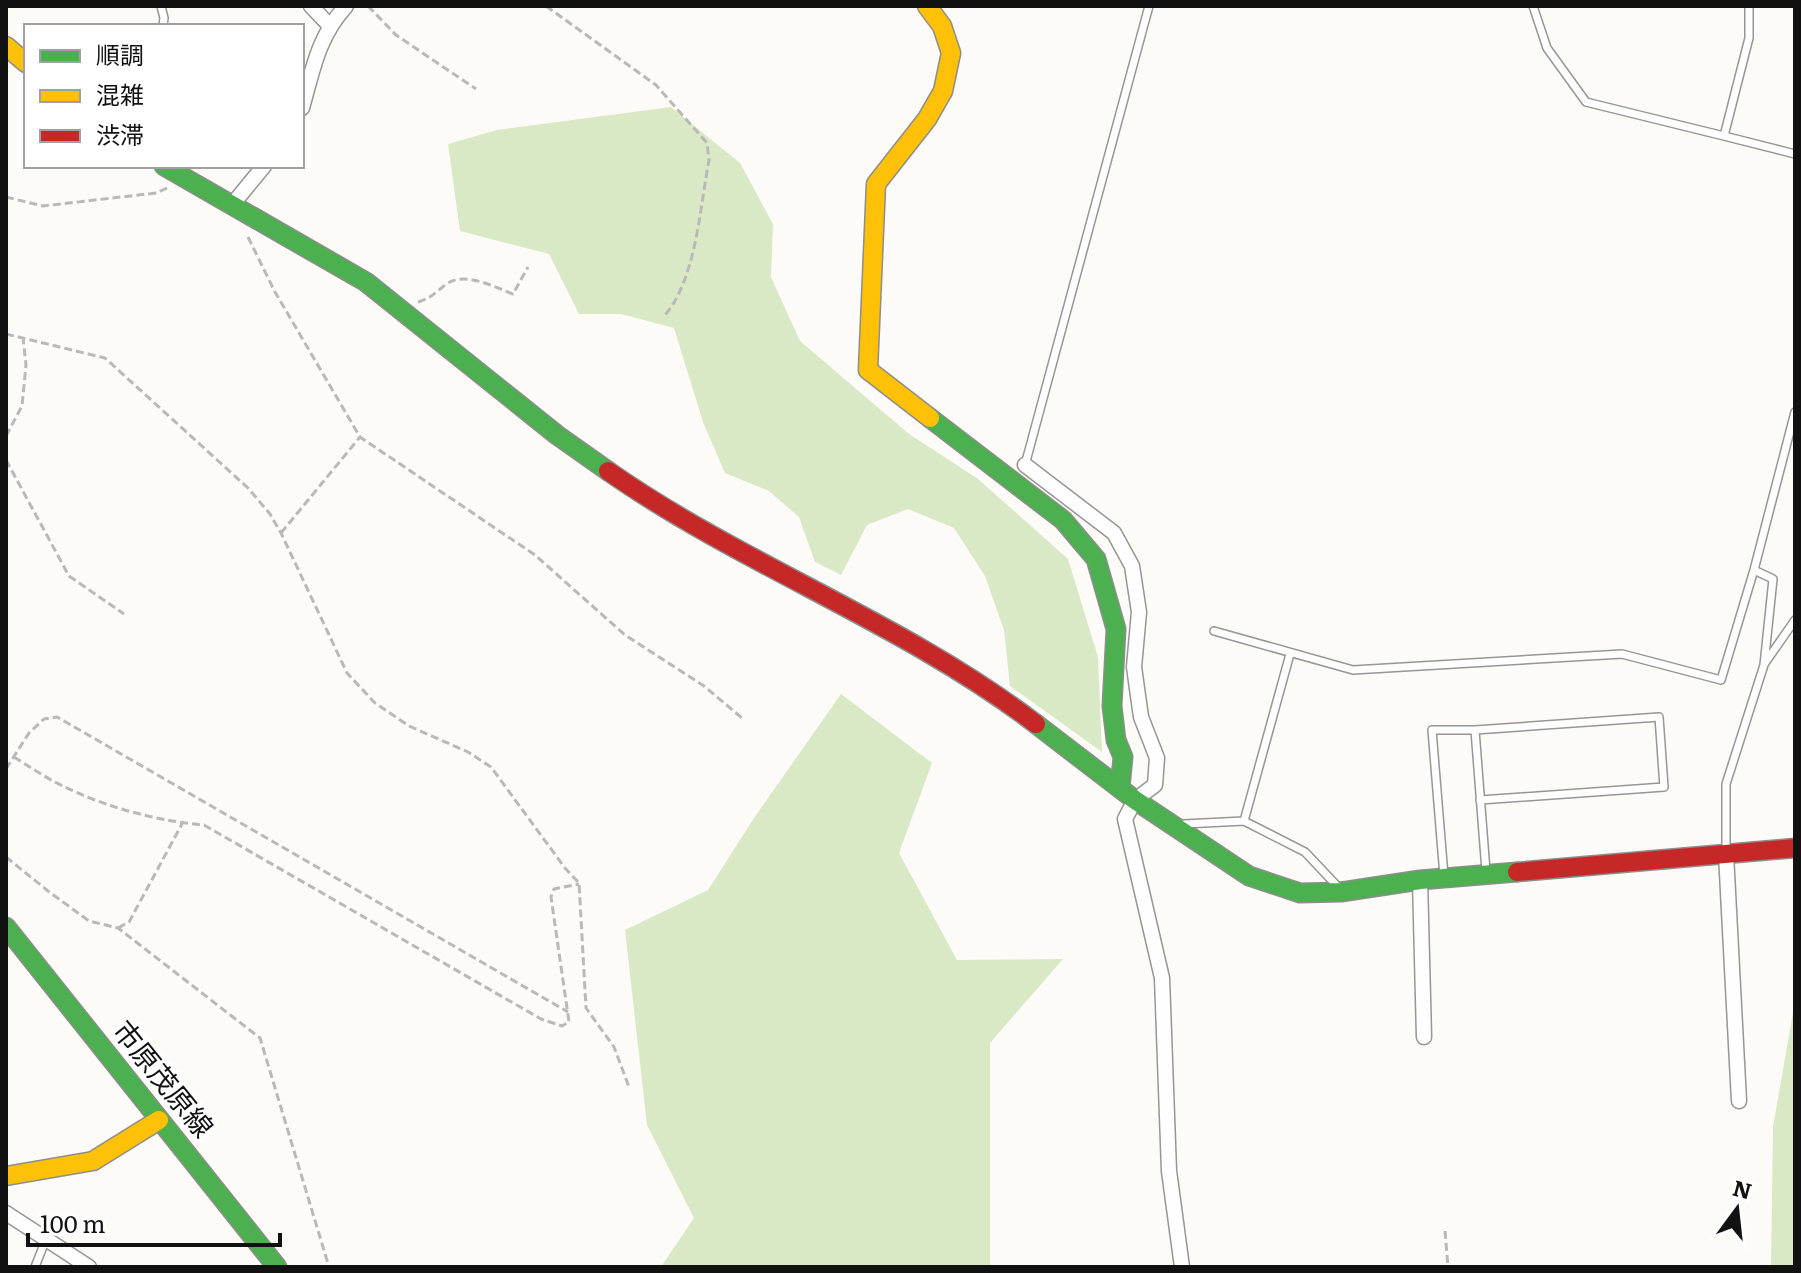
<svg xmlns="http://www.w3.org/2000/svg" width="1801" height="1273" font-family="Literata,'Noto Sans JP',serif">
  <style>
    .forest { fill: #d9e9c6 }
    .lines { fill: none; stroke-linecap: round; stroke-linejoin: round }
    .lane-casing { stroke: #979695; stroke-width: 10 }
    .street-casing { stroke: #979695; stroke-width: 17 }
    .fast-casing { stroke: #8d8d8b; stroke-width: 21 }
    .slow-casing { stroke: #8d8d8b; stroke-width: 21 }
    .jam-casing { stroke: #8d8d8b; stroke-width: 21 }
    .path { stroke: #b9b9b8; stroke-width: 3; stroke-dasharray: 8 4; stroke-linecap: butt }
    .lane { stroke: #fffefe; stroke-width: 7 }
    .street { stroke: #fffefe; stroke-width: 14 }
    .fast { stroke: #4caf50; stroke-width: 18 }
    .slow { stroke: #ffc107; stroke-width: 18 }
    .jam { stroke: #c62828; stroke-width: 18 }
    .labels { text-anchor: middle; stroke-width: 8; stroke-linejoin: round; paint-order: stroke }
    .street-label { font-size: 28px; fill: #111; stroke: #fff }
  </style>
  <rect width="100%" height="100%" fill="#fcfbf7"/>
  <path class="forest" d="M671 107 740 163 773 224 771 277 800 341 909 434 978 479 1068 559 1098 657 1102 752 1010 686 1004 630 985 576 954 528 908 509 867 525 841 575 815 562 799 517 769 491 725 473 703 422 674 328 621 314H579L549 254 460 231 448 144 497 130Z
    M841 694 932 763 899 853 957 960 1063 959 990 1043V1267H661L694 1218 647 1125 625 930 708 890 754 818Z
    M1795 1001V1267H1771L1773 1127Z"/>
  <g class="lines">
    <g class="lane-casing">
      <path id="lane" d="M161 6 164 18 163 26
        M1533 6 1547 48 1586 102 1724 136
        M1749 6V38L1724 136 1795 154
        M1025 465 1149 6
        M1214 631 1353 670 1622 654 1721 680 1754 570 1795 412
        M1765 663 1795 620
        M1475 730 1659 717 1664 787 1480 800
        M1244 821 1305 852 1339 888
        M1184 824 1244 821 1290 654
        M1726 853V784L1764 665 1773 579 1754 570
        M1444 876 1432 730H1475L1486 871
        M35 1267 46 1239"/>
    </g>
    <g class="street-casing">
      <path id="street" d="M311 6 329 25
        M302 108C313 69 318 37 346 6
        M232 205 264 166
        M1025 465 1114 533 1132 566 1139 612 1134 667 1141 717 1157 758 1155 785 1135 800 1125 819 1162 978 1169 1171 1182 1267
        M1726 854 1739 1101
        M1420 880 1424 1037
        M6 1213 89 1267"/>
    </g>
    <g class="fast-casing">
      <path id="fast" d="M164 166 366 282 557 435 608 471
        M930 418 1063 520 1096 559 1116 629 1112 706 1116 740 1123 757 1120 788
        M1036 724 1135 800 1249 876 1300 893 1341 892 1420 880 1517 872
        M6 927 277 1267"/>
    </g>
    <g class="slow-casing">
      <path id="slow" d="M927 6 942 26 951 53 943 91 927 119 876 184 868 370 930 418
        M6 46 26 63
        M6 1176 93 1161 159 1120"/>
    </g>
    <g class="jam-casing">
      <path id="jam" d="M608 471C744 566 904 623 1036 724
        M1517 872 1795 848"/>
    </g>
    <path class="path" d="M368 6 396 35 476 89
      M546 6 656 85 707 143 709 160C700 207 696 279 665 315
      M6 197 43 206 156 193 167 188
      M248 237 275 292 360 437 535 555 625 635 704 686 742 718
      M418 302C431 298 435 293 445 285 464 270 494 287 513 294L528 267
      M6 334 105 358 248 488 270 514 281 533 347 673 375 703 409 726 468 752 491 767 565 868 579 883 586 1008 614 1047 629 1087
      M6 436 22 406 26 365 23 338
      M6 460 69 576 124 614
      M281 533 360 437
      M14 757C30 767 46 778 63 786 105 807 157 821 204 825L541 1019 562 1026 569 1022 551 897 554 889 579 884
      M6 769 29 733 44 719 57 717 568 1012
      M6 857 48 891 89 921 118 928 260 1038 329 1267
      M118 928 129 922 182 824
      M1445 1231 1448 1267"/>
    <use href="#lane" class="lane"/>
    <use href="#street" class="street"/>
    <use href="#fast" class="fast"/>
    <use href="#slow" class="slow"/>
    <use href="#jam" class="jam"/>
  </g>
  <g class="labels">
    <g class="street-label">
      <text transform="translate(163 1079) rotate(51)" y="10">市原茂原線</text>
    </g>
  </g>
  <rect width="1801" height="1273" fill="none" stroke="#111111" stroke-width="16"/>
  <rect x="24" y="24" width="280" height="144" fill="#ffffff" stroke="#a0a0a0" stroke-width="2"/>
  <rect x="40" y="50" width="40" height="12" fill="#4caf50" stroke="#a0a0a0" stroke-width="2"/>
  <text x="96" y="64" font-size="24" fill="#111111">順調</text>
  <rect x="40" y="90" width="40" height="12" fill="#ffc107" stroke="#a0a0a0" stroke-width="2"/>
  <text x="96" y="104" font-size="24" fill="#111111">混雑</text>
  <rect x="40" y="130" width="40" height="12" fill="#c62828" stroke="#a0a0a0" stroke-width="2"/>
  <text x="96" y="144" font-size="24" fill="#111111">渋滞</text>
  <g transform="translate(1737 1209) rotate(15)" stroke="#ffffff" stroke-width="6" paint-order="stroke">
  <path d="M0-6L14 30L0 20L-14 30Z" fill="#111111"/>
  <text y="-12" font-size="22" font-weight="bold" text-anchor="middle" fill="#111111">N</text>
  </g>
  <path d="M28 1233v12h252v-12" fill="none" stroke="#111111" stroke-width="4"/>
  <text x="40" y="1233" font-size="24" fill="#111111" stroke="#ffffff" stroke-width="6" paint-order="stroke">100 m</text>
</svg>
